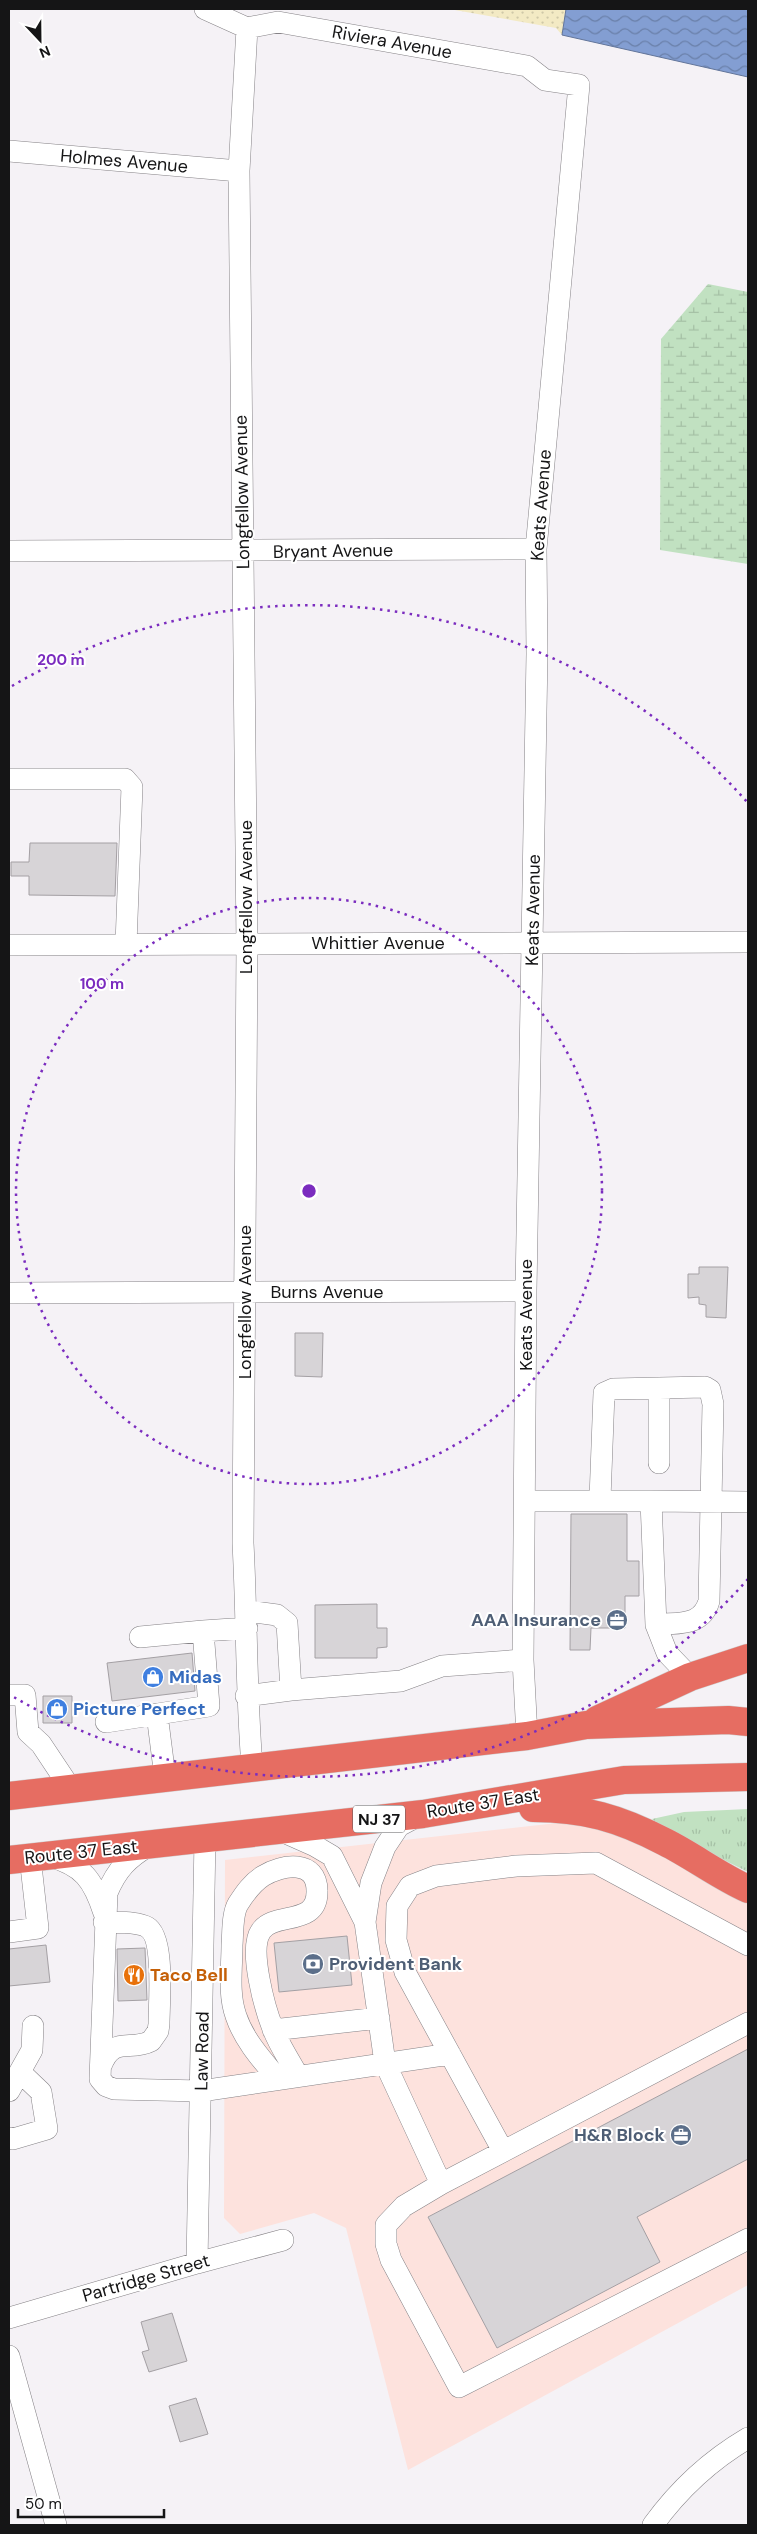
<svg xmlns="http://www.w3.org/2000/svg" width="757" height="2534" font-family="'DM Sans',sans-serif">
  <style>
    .commercial { fill: #fde2dd }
    .grass { fill: url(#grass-tufts) }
    .wetland { fill: url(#wetland-marsh) }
    .sand { fill: url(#sand-dots) }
    .water { fill: url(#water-waves); stroke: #62759a }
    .building { fill: #d7d4d7; stroke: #a4a0a4 }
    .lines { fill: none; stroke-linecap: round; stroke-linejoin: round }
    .minor-casing { stroke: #858286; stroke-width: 22 }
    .highway-casing { stroke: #d0d0d0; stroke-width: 29 }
    .minor { stroke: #fff; stroke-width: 21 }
    .highway { stroke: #e66d62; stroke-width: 28 }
    .ring { fill: none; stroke: #7b2cbf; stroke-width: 2.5; stroke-dasharray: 2.5 5 }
    .labels { text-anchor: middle; stroke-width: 4; stroke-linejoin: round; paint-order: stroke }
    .shield { fill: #fff; stroke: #5b5b5c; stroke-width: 1 }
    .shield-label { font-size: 16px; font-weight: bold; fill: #151516 }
    .street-label { font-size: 18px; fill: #151516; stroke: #fff }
    .service-label { font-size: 18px; font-weight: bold; fill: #4e5e75; stroke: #fff; text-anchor: end }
    .shop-label { font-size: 18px; font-weight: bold; fill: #366cbe; stroke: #fff; text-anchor: start }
    .food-label { font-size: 18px; font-weight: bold; fill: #c56008; stroke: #fff; text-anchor: start }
    .centre { fill: #7b2cbf; stroke: #fff; stroke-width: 2.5 }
    .ring-label { font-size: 15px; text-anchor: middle; font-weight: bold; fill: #7b2cbf; stroke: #fff; stroke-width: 4; stroke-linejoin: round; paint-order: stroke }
  </style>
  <defs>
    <pattern id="grass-tufts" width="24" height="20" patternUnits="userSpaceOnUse" patternTransform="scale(1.25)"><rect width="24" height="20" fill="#c1e1c1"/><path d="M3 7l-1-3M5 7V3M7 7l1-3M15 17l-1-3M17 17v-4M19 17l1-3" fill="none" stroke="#a5c0a5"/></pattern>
    <pattern id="wetland-marsh" width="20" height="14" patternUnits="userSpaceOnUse" patternTransform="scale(1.25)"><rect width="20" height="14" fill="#c1e1c1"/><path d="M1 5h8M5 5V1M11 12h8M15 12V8" fill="none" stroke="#a5c0a5"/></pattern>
    <pattern id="sand-dots" width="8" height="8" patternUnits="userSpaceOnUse" patternTransform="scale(1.25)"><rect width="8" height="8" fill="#f3eac4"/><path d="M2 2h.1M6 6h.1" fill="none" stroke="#cfc8a8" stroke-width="1.8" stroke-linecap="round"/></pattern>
    <pattern id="water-waves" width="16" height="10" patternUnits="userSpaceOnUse" patternTransform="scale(1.25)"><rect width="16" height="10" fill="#839ed2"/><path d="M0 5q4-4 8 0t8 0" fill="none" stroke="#6a80a9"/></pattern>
  </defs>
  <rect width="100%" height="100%" fill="#f5f2f6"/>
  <path class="commercial" d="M566 1822 623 1832 748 1903V2285L408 2470 346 2228 314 2213 240 2234 224 2218 225 1860Z"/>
  <path class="grass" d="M748 1809V1872L670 1833 652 1819 684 1812Z"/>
  <path class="wetland" d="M708 284 748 292V564L660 550 661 339Z"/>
  <path class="sand" d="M449 9H566L562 35 556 28Z"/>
  <path class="water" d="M566 9H748V77L562 35Z"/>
  <path class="building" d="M30 843H117L115 896 29 895V876H11V862H29Z
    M699 1267H728L726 1318 706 1317V1305L699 1304V1297L688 1298V1274H699Z
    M295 1333H323L322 1377 295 1376Z
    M571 1514H627V1561H639V1596H625V1628H591L590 1650H570Z
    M377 1604V1628H387V1647L377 1648V1658H315V1605Z
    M192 1653 195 1691 112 1701 107 1663Z
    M43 1696H72V1723H43Z
    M347 1936 352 1985 279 1992 274 1943Z
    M46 1945 50 1982 9 1986V1949Z
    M145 1948 147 2000 118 2001 117 1949Z
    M748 2049V2159L637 2217 660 2262 497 2348 428 2217Z
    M172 2313 187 2361 149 2372 142 2352 149 2350 141 2322Z
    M196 2398 208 2434 180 2442 169 2406Z"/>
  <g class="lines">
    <g class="minor-casing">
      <path id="minor" d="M205 9 247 28 278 22 527 66 545 80 579 85 536 549 537 654 526 1291 523 1660 527 1736
        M247 28 239 171 247 944 243 1543C247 1618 246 1692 252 1766
        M9 151 239 171
        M9 551 536 549
        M9 779H125L132 787 126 944
        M9 945 748 942
        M9 1293 526 1291
        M659 1463V1388
        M600 1499 604 1393 613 1389 705 1387 710 1390 713 1404 709 1601C702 1627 678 1622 656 1625L651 1501 748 1502
        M526 1501H651
        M247 1611 277 1615 287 1623 291 1690
        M656 1625 667 1653 690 1677
        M203 1631 247 1628
        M9 1695H25L28 1732 41 1744 71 1789
        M246 1696 291 1690 401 1681 442 1666 523 1660
        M157 1714 165 1777
        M106 1722 209 1706 203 1631 140 1637
        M418 1816 399 1826 385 1847 371 1883 365 1922 385 2063 441 2184
        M281 1831 315 1846 332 1856 365 1922
        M150 1845C128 1858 117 1869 107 1893L100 2079 106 2086 114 2089 201 2091 450 2054
        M49 1856C83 1866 93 1879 104 1913
        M9 1932 38 1928 30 1857
        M748 2023 441 2184 404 2206 386 2225V2244L391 2260 459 2387 748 2239
        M273 2030 379 2018
        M101 2066C113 2035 130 2052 151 2041L158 2031 159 2024C159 2003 165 1937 147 1927 136 1921 117 1923 104 1922
        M278 2079C262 2060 244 2040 236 2016 228 1994 232 1968 232 1945 233 1933 232 1914 238 1904 245 1893 252 1883 263 1876 282 1864 317 1859 317 1891 318 1927 274 1911 261 1931 248 1949 265 2009 273 2029 279 2045 290 2061 298 2076
        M9 2091 32 2050 33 2026
        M9 2138 13 2139 47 2129 41 2092 20 2072
        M503 2151 405 1972 396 1940 397 1906 410 1886 436 1876 516 1866 596 1863 748 1945
        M197 2263 205 1839
        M9 2318 197 2263 283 2240
        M9 2356 56 2525
        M653 2525C679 2489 709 2461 748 2438"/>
    </g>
    <g class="highway-casing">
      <path id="highway" d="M597 1720 690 1677 748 1658
        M9 1796 527 1736 586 1725 728 1720 748 1722
        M533 1808C584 1808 619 1818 665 1842 693 1856 719 1876 748 1889
        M9 1860 423 1814 624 1780 748 1777"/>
    </g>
    <use href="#minor" class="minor"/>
    <use href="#highway" class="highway"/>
  </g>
  <g class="ring">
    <circle cx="309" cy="1191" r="293"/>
    <path d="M748 1579A586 586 0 0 1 12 1696M12 686A586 586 0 0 1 748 803"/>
  </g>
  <defs>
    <g id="office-disc" transform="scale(1.125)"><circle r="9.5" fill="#5c6f8a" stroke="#fff"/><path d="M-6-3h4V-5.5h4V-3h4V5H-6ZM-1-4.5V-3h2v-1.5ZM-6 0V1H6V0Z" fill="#fff"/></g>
    <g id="shop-disc" transform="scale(1.125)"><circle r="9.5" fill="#3f7fe0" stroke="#fff"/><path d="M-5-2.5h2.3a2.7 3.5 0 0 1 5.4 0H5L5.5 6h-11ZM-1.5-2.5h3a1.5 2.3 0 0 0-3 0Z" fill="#fff"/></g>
    <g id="bank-disc" transform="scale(1.125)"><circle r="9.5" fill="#5c6f8a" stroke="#fff"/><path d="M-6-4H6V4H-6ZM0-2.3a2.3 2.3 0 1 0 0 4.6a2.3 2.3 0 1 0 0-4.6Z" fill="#fff"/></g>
    <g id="restaurant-disc" transform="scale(1.125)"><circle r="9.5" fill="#e8710a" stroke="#fff"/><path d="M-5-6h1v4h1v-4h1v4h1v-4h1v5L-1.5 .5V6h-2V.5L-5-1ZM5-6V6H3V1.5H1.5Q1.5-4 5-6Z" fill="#fff"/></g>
  </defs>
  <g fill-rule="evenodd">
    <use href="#office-disc" x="617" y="1620"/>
    <use href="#shop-disc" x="153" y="1677"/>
    <use href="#shop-disc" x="57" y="1709"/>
    <use href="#bank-disc" x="313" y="1964"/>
    <use href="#restaurant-disc" x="134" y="1975"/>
    <use href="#office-disc" x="681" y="2135"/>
  </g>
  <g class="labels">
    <rect class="shield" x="353" y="1805.5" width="52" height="27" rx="4"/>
    <g class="shield-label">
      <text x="379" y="1825">NJ 37</text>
    </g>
    <g class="street-label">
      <text transform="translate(392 42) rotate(10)" y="6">Riviera Avenue</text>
      <text transform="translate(124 161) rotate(5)" y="6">Holmes Avenue</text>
      <text transform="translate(242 492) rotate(-91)" y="6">Longfellow Avenue</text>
      <text transform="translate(541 505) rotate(-86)" y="6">Keats Avenue</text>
      <text transform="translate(333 551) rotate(-1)" y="6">Bryant Avenue</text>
      <text transform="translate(246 897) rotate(-90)" y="6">Longfellow Avenue</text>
      <text transform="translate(533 910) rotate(-89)" y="6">Keats Avenue</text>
      <text x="378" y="949">Whittier Avenue</text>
      <text x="327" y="1298">Burns Avenue</text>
      <text transform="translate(245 1302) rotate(-90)" y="6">Longfellow Avenue</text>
      <text transform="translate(526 1315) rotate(-90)" y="6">Keats Avenue</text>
      <text transform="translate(483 1803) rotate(-9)" y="6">Route 37 East</text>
      <text transform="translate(81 1852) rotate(-6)" y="6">Route 37 East</text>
      <text transform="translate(202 2051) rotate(-89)" y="6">Law Road</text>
      <text transform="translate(146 2278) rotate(-16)" y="6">Partridge Street</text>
    </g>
    <g class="service-label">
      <text x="601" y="1626">AAA Insurance</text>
      <text x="329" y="1970" text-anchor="start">Provident Bank</text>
      <text x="665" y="2141">H&amp;R Block</text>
    </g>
    <g class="shop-label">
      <text x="169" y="1683">Midas</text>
      <text x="73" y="1715">Picture Perfect</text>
    </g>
    <g class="food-label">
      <text x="150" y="1981">Taco Bell</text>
    </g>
  </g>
  <circle cx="309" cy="1191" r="8" class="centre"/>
  <g class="ring-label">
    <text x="61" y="665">200 m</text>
    <text x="102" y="989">100 m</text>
  </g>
  <rect width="757" height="2534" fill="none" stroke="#151516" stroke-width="20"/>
  <g transform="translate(40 40) rotate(158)" stroke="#ffffff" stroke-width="4" paint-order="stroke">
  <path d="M0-4L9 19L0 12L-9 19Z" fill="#151516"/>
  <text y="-8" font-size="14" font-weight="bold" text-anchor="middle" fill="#151516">N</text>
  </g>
  <path d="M18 2509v8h146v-8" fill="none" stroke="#151516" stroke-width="2.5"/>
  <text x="25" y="2509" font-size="15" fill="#151516" stroke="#ffffff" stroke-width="4" paint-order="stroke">50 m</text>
</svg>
